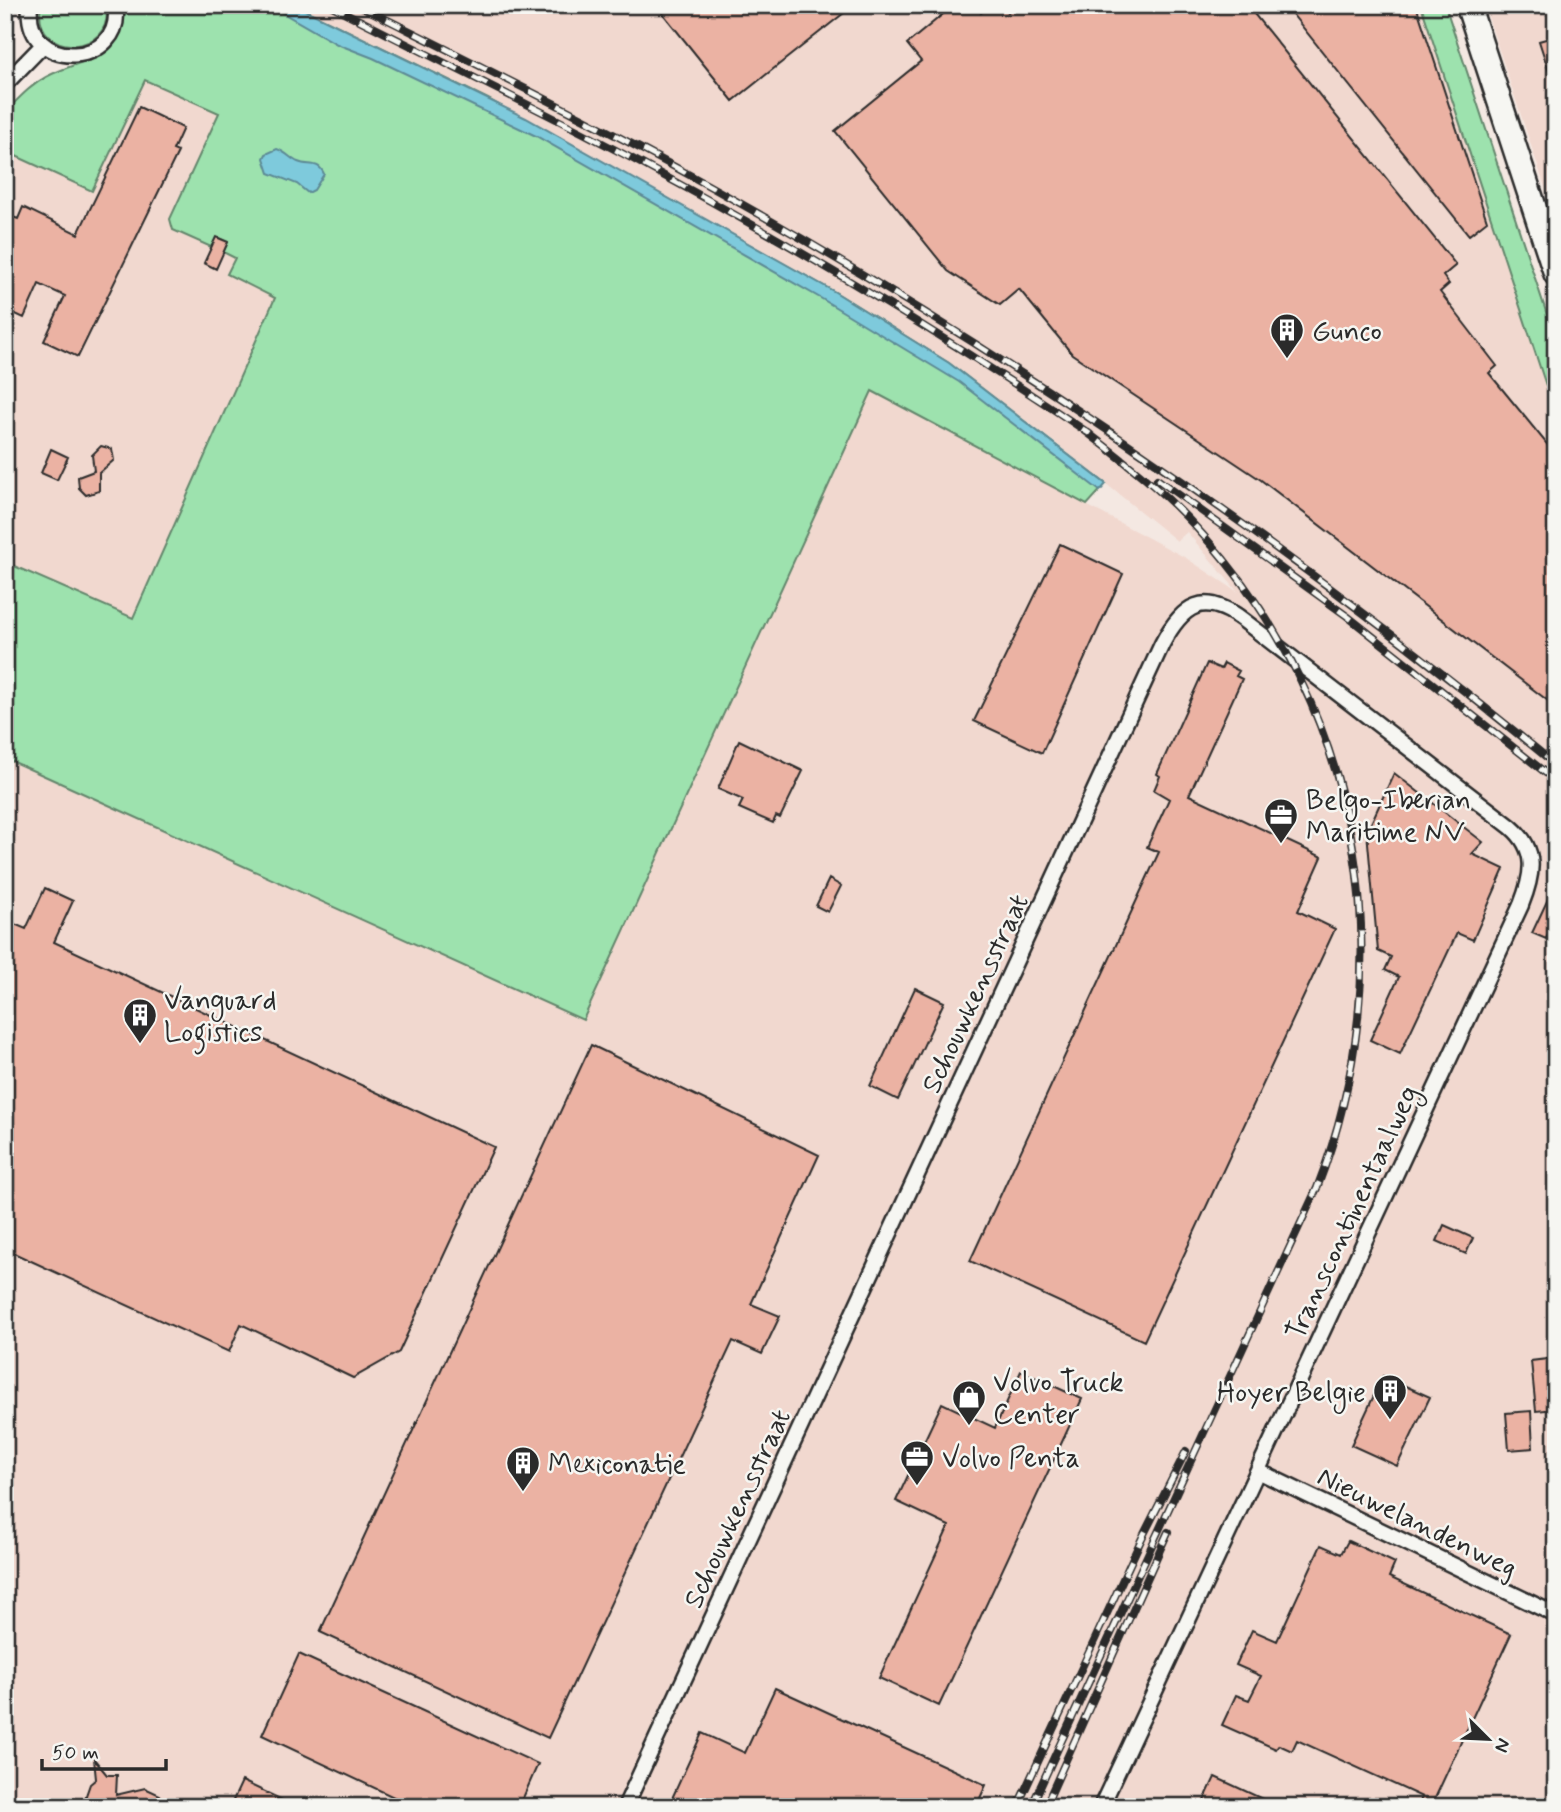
<svg xmlns="http://www.w3.org/2000/svg" width="1561" height="1812" font-family="Mynerve,sans-serif">
  <style>
    .built { fill: #f1d8cf }
    .green { fill: #9de2ae; stroke: #64866c; stroke-width: 2 }
    .water { fill: #7ecadc; stroke: #5d8a95; stroke-width: 2 }
    .building { fill: #ebb2a3; stroke: #2b2b2b; stroke-width: 2 }
    .lines { fill: none; stroke-linecap: round; stroke-linejoin: round }
    .minor-casing { stroke: #2b2b2b; stroke-width: 19 }
    .primary-casing { stroke: #2b2b2b; stroke-width: 28 }
    .minor { stroke: #f6f6f2; stroke-width: 14 }
    .primary { stroke: #f6f6f2; stroke-width: 23 }
    .rail-casing { stroke: #2b2b2b; stroke-width: 8 }
    .rail { stroke: #f6f6f2; stroke-width: 5; stroke-dasharray: 16; stroke-linecap: butt }
    .labels { text-anchor: middle; stroke-width: 5; stroke-linejoin: round; paint-order: stroke }
    .poi-label { font-size: 28px; fill: #2b2b2b; stroke: #f6f6f2; text-anchor: start }
    .street-label { font-size: 28px; fill: #2b2b2b; stroke: #f6f6f2 }
  </style>
  <rect width="100%" height="100%" fill="#f4e8e2"/>
  <filter id="ink" filterUnits="userSpaceOnUse"><feTurbulence type="fractalNoise" baseFrequency=".0143" numOctaves="2"/><feDisplacementMap in="SourceGraphic" scale="14" xChannelSelector="R" yChannelSelector="G"/><feConvolveMatrix kernelMatrix="1 2 1 2 8 2 1 2 1" color-interpolation-filters="sRGB"/></filter>
  <g filter="url(#ink)">
    <path class="built" d="M295 5H1421L1556 416V1807H5V758L583 1019 872 391 1186 558 1238 592 1187 532 1177 541 1054 442 949 363 835 292 526 118Z
      M1484 5H1556V220Z
      M105 54 337 163 132 619 5 562V113L38 82Z"/>
    <path class="green" d="M41 5H106C116 57 31 60 41 5Z
      M125 5H295L488 99 835 292 949 363 1106 484 1087 505 872 391 583 1020 5 758V562L133 618 275 298 227 274 235 258 223 252 228 242 217 237 211 247 173 230 170 219 219 113 145 80 92 191 5 151V113L8 109C20 97 31 85 46 77 83 57 124 61 125 5Z
      M1421 5H1445L1556 342V416Z"/>
    <path class="water" d="M269 5H295L526 118 835 292 949 363 1106 484 1100 491 959 382 822 299 536 136 373 58 337 44Z
      M277 149C286 152 291 159 298 162 309 167 318 160 324 174L314 190 308 193 297 184 269 173 264 158 266 154Z"/>
    <path class="building" d="M656 5H854L733 101Z
      M954 5H975L981 13 991 5H1002L1008 12 1016 5H1247L1456 265 1443 276 1449 284 1440 292 1497 366 1489 373 1551 449 1556 463V707L1261 480 1072 354 1019 289 1000 305 948 271 835 131 921 61 907 44Z
      M1285 5H1416L1487 221 1469 235Z
      M1556 36V83L1553 84 1539 41Z
      M139 107 183 128 173 150 178 152 78 357 44 341 65 296 39 284 24 318 5 309V214L18 219 23 207 78 234Z
      M216 237 228 242 216 269 204 263Z
      M101 446 112 449 114 460 99 473V491L86 495 79 488 78 477 94 471 92 455Z
      M51 449 68 457 57 480 41 473Z
      M1060 544 1123 574 1042 753 974 721Z
      M1207 663 1221 669 1224 663 1239 671 1236 676 1242 679 1189 795 1322 857 1298 911 1335 929 1144 1341 970 1261 1159 852 1147 847 1169 799 1154 790 1160 776 1157 774Z
      M739 740 803 771 780 818 776 816 773 823 739 808 743 800 718 789Z
      M1394 773 1483 842 1472 854 1504 869 1473 940 1457 933 1400 1054 1370 1040 1399 977 1385 970 1391 957 1378 951 1367 832Z
      M829 879 841 886 828 912 816 906Z
      M1556 882V918L1546 939 1532 933Z
      M45 888 73 901 54 942 494 1147 399 1352 353 1378 241 1324 229 1352 5 1249V920L26 929Z
      M915 988 944 1002 898 1100 870 1086Z
      M591 1045 819 1155 751 1304 780 1316 762 1354 733 1341 548 1738 320 1632Z
      M1444 1225 1473 1238 1466 1254 1437 1241Z
      M1556 1358V1409L1536 1411 1531 1361Z
      M1021 1371 1082 1399 939 1706 879 1678 949 1526 896 1501 942 1403 995 1428Z
      M1383 1376 1430 1397 1397 1466 1351 1445Z
      M1531 1411 1533 1448 1509 1450 1506 1413Z
      M1348 1541 1395 1563 1389 1577 1511 1634 1431 1807H1417L1422 1797 1297 1740 1292 1751 1279 1745 1276 1749 1222 1725 1236 1695 1249 1700 1261 1676 1236 1665 1252 1630 1277 1641 1321 1545 1341 1554Z
      M299 1654 538 1764 519 1807H415L262 1735Z
      M775 1688 986 1785 976 1807H668L702 1733 745 1753Z
      M94 1759 107 1775H117L116 1795 145 1788 160 1795 169 1807H82L90 1784 96 1779Z
      M1215 1777 1280 1807H1201Z
      M242 1781 297 1807H230Z"/>
    <g class="lines">
      <g class="minor-casing">
        <path id="minor" d="M30 5C23 75 127 67 115 5
          M5 84 43 45
          M1258 1471 1556 1615
          M625 1807 1162 644C1183 604 1204 591 1243 620L1511 827C1538 850 1533 875 1521 905L1101 1807"/>
      </g>
      <g class="primary-casing">
        <path id="primary" d="M1468 5 1556 274"/>
      </g>
      <use href="#minor" class="minor"/>
      <use href="#primary" class="primary"/>
      <g class="rail-casing">
        <path id="rail" d="M330 5C435 59 542 110 646 166 799 248 947 337 1090 434
          M358 5C488 70 619 134 745 206 1032 368 1302 556 1556 765
          M1157 479 1347 616 1556 781
          M1017 1807 1142 1538 1186 1451
          M1031 1807 1317 1188C1403 966 1364 713 1203 535 1168 495 1126 462 1084 430
          M1045 1807 1168 1532"/>
      </g>
      <use href="#rail" class="rail"/>
    </g>
  </g>
  <defs>
    <g id="building-pin" transform="scale(1.75)"><path d="M0 17L-7.5 6A9.5 9.5 0 1 1 7.5 6Z" fill="#2b2b2b" stroke="#f6f6f2"/><path d="M-4-6H4V6H1V3H-1V6H-4ZM-2.5-4.3h1.7v1.8h-1.7ZM.8-4.3h1.7v1.8H.8ZM-2.5-1h1.7V.8h-1.7ZM.8-1h1.7V.8H.8Z" fill="#fff"/></g>
    <g id="office-pin" transform="scale(1.75)"><path d="M0 17L-7.5 6A9.5 9.5 0 1 1 7.5 6Z" fill="#2b2b2b" stroke="#f6f6f2"/><path d="M-6-3h4V-5.5h4V-3h4V5H-6ZM-1-4.5V-3h2v-1.5ZM-6 0V1H6V0Z" fill="#fff"/></g>
    <g id="shop-pin" transform="scale(1.75)"><path d="M0 17L-7.5 6A9.5 9.5 0 1 1 7.5 6Z" fill="#2b2b2b" stroke="#f6f6f2"/><path d="M-5-2.5h2.3a2.7 3.5 0 0 1 5.4 0H5L5.5 6h-11ZM-1.5-2.5h3a1.5 2.3 0 0 0-3 0Z" fill="#fff"/></g>
  </defs>
  <g fill-rule="evenodd">
    <use href="#building-pin" x="1287" y="330"/>
    <use href="#office-pin" x="1281" y="815"/>
    <use href="#building-pin" x="140" y="1015"/>
    <use href="#building-pin" x="1390" y="1391"/>
    <use href="#shop-pin" x="969" y="1397"/>
    <use href="#office-pin" x="917" y="1457"/>
    <use href="#building-pin" x="523" y="1463"/>
  </g>
  <g class="labels">
    <g class="poi-label">
      <text x="1312" y="340">Gunco</text>
      <text x="1306" y="809">Belgo-Iberian<tspan x="1306" dy="32">Maritime NV</tspan></text>
      <text x="164" y="1009">Vanguard<tspan x="164" dy="32">Logistics</tspan></text>
      <text x="993" y="1391">Volvo Truck<tspan x="993" dy="32">Center</tspan></text>
      <text x="1366" y="1401" text-anchor="end">Hoyer Belgie</text>
      <text x="942" y="1467">Volvo Penta</text>
      <text x="548" y="1473">Mexiconatie</text>
    </g>
    <g class="street-label">
      <text transform="translate(974 993) rotate(-65)" y="10">Schouwkensstraat</text>
      <text transform="translate(1351 1212) rotate(-65)" y="10">Transcontinentaalweg</text>
      <text transform="translate(736 1508) rotate(-65)" y="10">Schouwkensstraat</text>
      <text transform="translate(1418 1521) rotate(26)" y="10">Nieuwelandenweg</text>
    </g>
  </g>
  <rect width="1561" height="1812" fill="none" stroke="#f6f6f2" stroke-width="28"/>
  <rect x="14" y="14" width="1533" height="1784" fill="none" stroke="#2b2b2b" stroke-width="2.5" filter="url(#ink)"/>
  <g transform="translate(1488 1739) rotate(114)" stroke="#f6f6f2" stroke-width="5" paint-order="stroke">
  <path d="M0-5L12 26L0 18L-12 26Z" fill="#2b2b2b"/>
  <text y="-10" font-size="19" font-weight="bold" text-anchor="middle" fill="#2b2b2b">N</text>
  </g>
  <path d="M42 1759v10h124v-10" fill="none" stroke="#2b2b2b" stroke-width="3.5"/>
  <text x="52" y="1759" font-size="21" fill="#2b2b2b" stroke="#f6f6f2" stroke-width="5" paint-order="stroke">50 m</text>
</svg>
